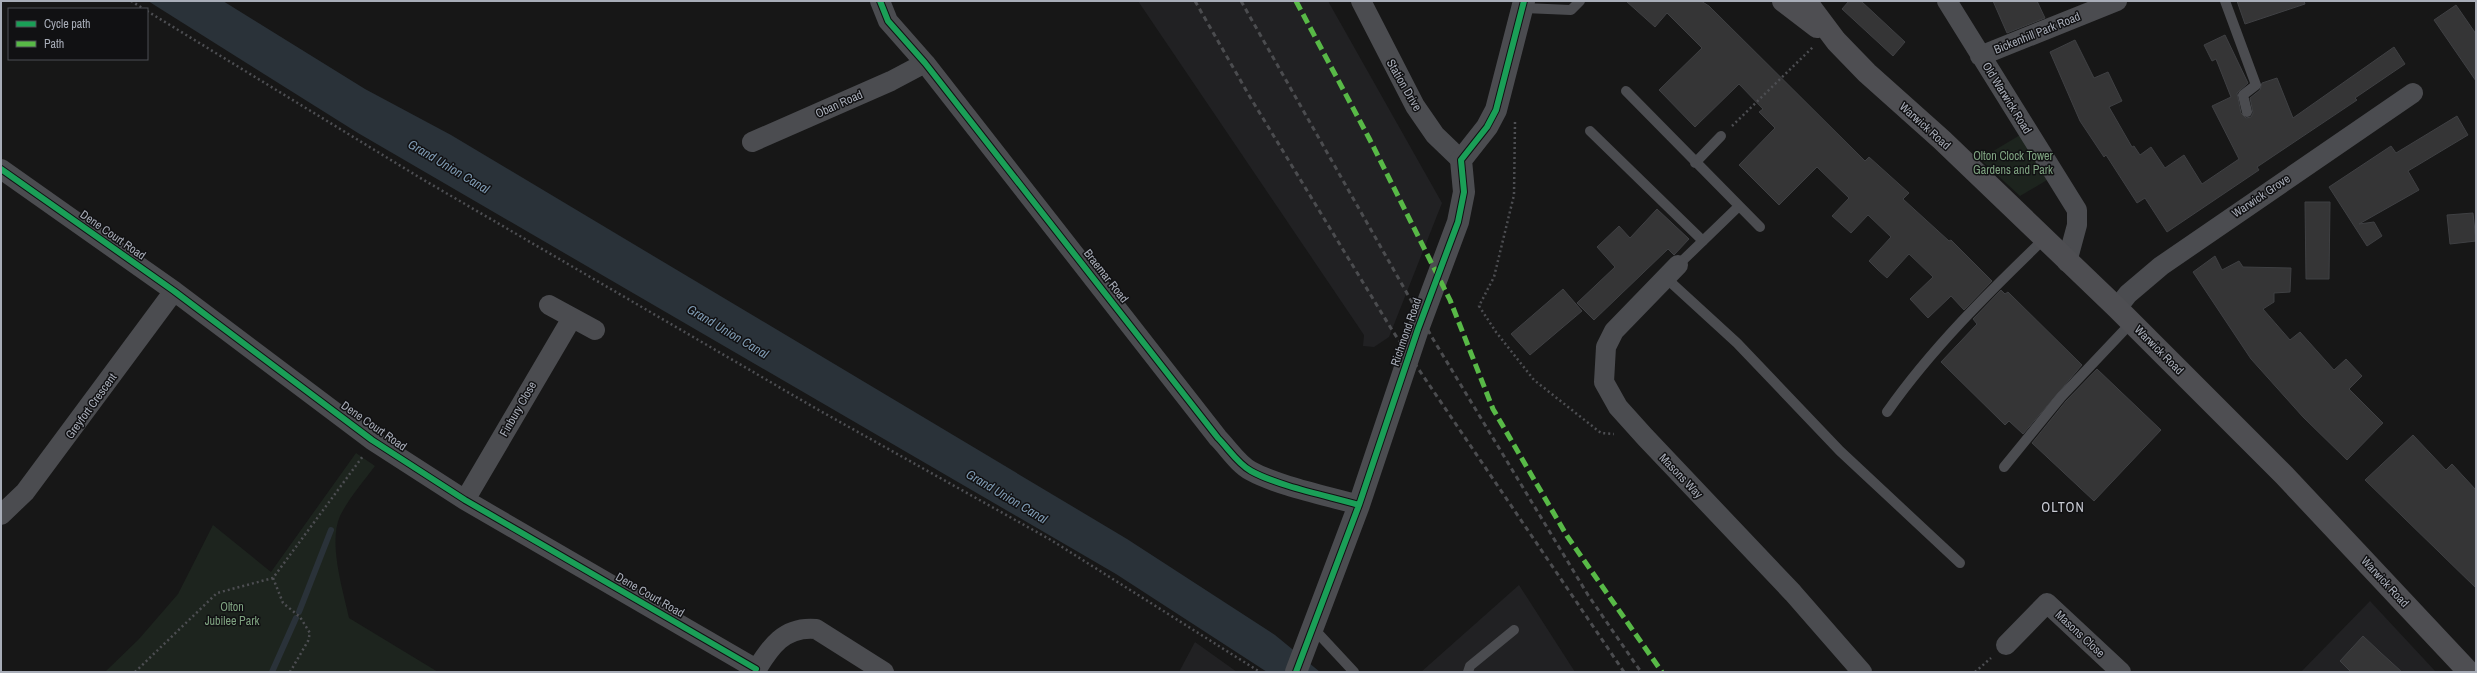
<svg xmlns="http://www.w3.org/2000/svg" width="2477" height="673" font-family="'Archivo Narrow',sans-serif">
  <style>
    .built { fill: #212123 }
    .green { fill: #1d241e }
    .water { fill: #2a3239 }
    .lines { fill: none; stroke-linecap: round; stroke-linejoin: round }
    .stream { stroke: #2a3239; stroke-width: 6 }
    .building { fill: #353536; stroke: #3f4043 }
    .path { stroke: #4d4e52; stroke-width: 2.5; stroke-dasharray: 2 3; stroke-linecap: butt }
    .service { stroke: #4b4c50; stroke-width: 10 }
    .minor { stroke: #4b4c50; stroke-width: 20 }
    .tertiary { stroke: #4b4c50; stroke-width: 22 }
    .trunk { stroke: #4e4e52; stroke-width: 22 }
    .rail { stroke: #4b4c4f; stroke-width: 3; stroke-dasharray: 5 4; stroke-linecap: butt }
    .quiet { stroke: #58b947; stroke-width: 5; stroke-dasharray: 10 5; stroke-linecap: butt }
    .cycleway-casing { stroke: #111113; stroke-width: 8 }
    .cycleway { stroke: #1a9f57; stroke-width: 6 }
    .labels { text-anchor: middle; stroke-width: 3; stroke-linejoin: round; paint-order: stroke }
    .street-label { font-size: 12px; fill: #a8adb8; stroke: #111113 }
    .park-label { font-size: 12px; fill: #7fa381; stroke: #111113 }
    .water-label { font-size: 13px; font-style: italic; fill: #7f9bb3; stroke: #111113 }
    .quarter-label { font-size: 14px; letter-spacing: 1px; fill: #c9ccd4; stroke: #111113 }
  </style>
  <rect width="100%" height="100%" fill="#171717"/>
  <path class="built" d="M1138 1H1328L1442 203 1389 337 1374 347 1363 346 1364 335Z
    M1519 585 1575 672H1421Z
    M2370 601 2436 672H2301Z
    M1195 642 1237 672H1179Z"/>
  <path class="green" d="M2020 135 2047 180 2020 196 1980 159Z
    M356 453 375 466C363 482 349 498 340 516 328 543 343 590 349 618L438 672H105L139 639 178 594 213 525 271 572Z"/>
  <path class="water" d="M148 1H223L365 89 451 135 1127 539 1275 635 1320 672H1267L1116 574 358 133Z"/>
  <g class="lines">
    <path class="stream" d="M299 612 331 530
      M272 672 296 618"/>
  </g>
  <path class="building" d="M1626 1H1701L1709 6 1865 161 1869 157 1909 193 1903 199 1949 241 1951 240 1992 281 1964 310 1951 296 1928 318 1910 299 1933 277 1909 254 1887 278 1878 270 1869 261 1891 237 1868 215 1851 233 1832 216 1849 198 1817 167 1779 205 1739 165 1775 128 1759 112 1763 109 1739 84 1695 127 1659 90 1702 48 1667 13 1655 27Z
    M1849 1H1861L1905 42 1893 56 1842 9Z
    M1993 1H2037L2045 18 2007 33Z
    M2237 1H2304L2305 4 2245 24Z
    M2456 5 2476 34V81L2434 20Z
    M2225 35 2248 83 2237 93 2241 113 2246 118 2251 117 2253 113 2250 98 2260 90 2262 83 2277 78 2293 118 2394 47 2405 64 2355 98 2357 100 2257 167 2259 170 2167 232 2145 198 2137 203 2106 155 2104 157 2080 121 2050 52 2075 40 2094 78 2108 72 2122 101 2109 107 2132 147 2134 146 2140 155 2151 147 2165 168 2184 155 2202 184 2239 159 2212 106 2231 97 2216 59 2212 61 2204 45Z
    M2457 116 2468 135 2408 171 2419 190 2359 224 2374 222 2382 236 2367 246 2329 187 2391 146 2396 153Z
    M2305 202H2330L2329 279H2306Z
    M1657 209 1689 239 1674 255 1668 249 1594 320 1577 303 1615 267 1597 247 1619 226 1630 238Z
    M2473 213 2476 241 2450 244 2447 215Z
    M2215 256 2222 270 2239 261 2243 267 2291 268 2290 292 2274 293V302L2263 309 2290 340 2300 332 2334 370 2346 359 2362 376 2349 389 2383 423 2347 460 2303 417 2251 359 2193 272Z
    M1563 289 1582 311 1530 355 1511 334Z
    M2001 290 2005 294 2008 292 2082 365 2023 434 2009 421 2005 425 1941 362 1977 324 1973 319Z
    M2097 369 2161 430 2094 501 2032 443 2066 401Z
    M2413 435 2446 470 2452 464 2476 490V588L2365 480Z
    M2363 636 2380 652 2402 672H2351L2340 661Z"/>
  <g class="lines">
    <path class="path" d="M131 1 144 9
      M147 11 422 179 815 408 1051 540 1260 672
      M1515 122 1514 195 1494 277 1479 306 1496 332 1534 380 1601 433 1614 434
      M1732 126 1813 47
      M273 578 283 603 300 617 310 633 308 641 290 672
      M135 672 217 593 273 578 363 456
      M1975 672 1991 658"/>
    <path class="service" d="M2225 1 2256 85 2243 95 2247 112
      M1522 8 1571 10 1580 1
      M1626 91 1760 227
      M1590 131 1703 241
      M1695 163 1721 136
      M1678 265 1738 207
      M1666 278 1737 343 1840 451 1960 563
      M1887 412C1932 348 1988 293 2044 239
      M2004 467 2061 397 2131 323
      M1314 629 1354 672
      M1468 672 1470 666 1514 630"/>
    <path class="minor" d="M880 1 888 21 925 63 1218 438C1228 448 1238 464 1251 471 1278 486 1328 496 1359 505
      M1361 1 1415 106 1435 135 1461 160
      M1947 1 2077 210V225L2067 262
      M1980 56 2117 1
      M752 142 891 81 925 63
      M1 169 174 291 372 440 465 500 756 669
      M1678 265 1614 331 1606 347 1604 382 1618 407 1645 437 1793 593 1862 672
      M549 305 595 330
      M2117 308 2128 294 2161 266 2413 93
      M465 500 572 318
      M1 515 25 492 174 291
      M2006 645 2047 603 2121 672
      M755 672C770 647 784 626 816 629L884 672"/>
    <path class="tertiary" d="M1296 672 1359 505 1418 329 1458 222 1464 192 1461 160 1487 127 1496 110 1524 1"/>
    <path class="trunk" d="M1783 1 1817 27
      M1806 1 1836 41 1867 73 1942 140 2117 308 2284 475 2469 672"/>
    <path class="rail" d="M1195 1 1250 97 1392 330 1624 672
      M1241 1 1433 339 1588 595 1641 672"/>
    <path class="quiet" d="M1296 1 1370 140 1450 300 1493 409 1567 536 1662 672"/>
    <g class="cycleway-casing">
      <path id="cycleway" d="M880 1 888 21 925 63 1218 438C1228 448 1238 464 1251 471 1278 486 1328 496 1359 505
        M1 169 174 291 372 440 465 500 756 669
        M1296 672 1359 505 1418 329 1458 222 1464 192 1461 160 1487 127 1496 110 1524 1"/>
    </g>
    <use href="#cycleway" class="cycleway"/>
  </g>
  <g class="labels">
    <g class="street-label">
      <text transform="translate(2037 33) rotate(-22)" y="4">Bickenhill Park Road</text>
      <text transform="translate(1404 85) rotate(60)" y="4">Station Drive</text>
      <text transform="translate(2007 98) rotate(58)" y="4">Old Warwick Road</text>
      <text transform="translate(839 104) rotate(-24)" y="4">Oban Road</text>
      <text transform="translate(1925 126) rotate(42)" y="4">Warwick Road</text>
      <text transform="translate(2261 196) rotate(-34)" y="4">Warwick Grove</text>
      <text transform="translate(113 235) rotate(35)" y="4">Dene Court Road</text>
      <text transform="translate(1106 276) rotate(52)" y="4">Braemar Road</text>
      <text transform="translate(1406 332) rotate(-71)" y="4">Richmond Road</text>
      <text transform="translate(2159 350) rotate(45)" y="4">Warwick Road</text>
      <text transform="translate(91 406) rotate(-54)" y="4">Greyfort Crescent</text>
      <text transform="translate(518 409) rotate(-60)" y="4">Finbury Close</text>
      <text transform="translate(374 426) rotate(35)" y="4">Dene Court Road</text>
      <text transform="translate(1681 476) rotate(46)" y="4">Masons Way</text>
      <text transform="translate(2385 582) rotate(47)" y="4">Warwick Road</text>
      <text transform="translate(650 595) rotate(30)" y="4">Dene Court Road</text>
      <text transform="translate(2080 634) rotate(43)" y="4">Masons Close</text>
    </g>
    <g class="park-label">
      <text x="2013" y="160">Olton Clock Tower<tspan x="2013" dy="14">Gardens and Park</tspan></text>
      <text x="232" y="611">Olton<tspan x="232" dy="14">Jubilee Park</tspan></text>
    </g>
    <g class="water-label">
      <text transform="translate(449 166) rotate(31)" y="5">Grand Union Canal</text>
      <text transform="translate(728 331) rotate(31)" y="5">Grand Union Canal</text>
      <text transform="translate(1007 496) rotate(31)" y="5">Grand Union Canal</text>
    </g>
    <g class="quarter-label">
      <text x="2063" y="512">OLTON</text>
    </g>
  </g>
  <rect width="2477" height="673" fill="none" stroke="#a8adb8" stroke-width="4"/>
  <rect x="8" y="8" width="140" height="52" fill="#111113" stroke="#4d4f55"/>
  <rect x="16" y="21" width="20" height="6" fill="#1a9f57" stroke="#4d4f55"/>
  <text x="44" y="28" font-size="12" fill="#a8adb8">Cycle path</text>
  <rect x="16" y="41" width="20" height="6" fill="#58b947" stroke="#4d4f55"/>
  <text x="44" y="48" font-size="12" fill="#a8adb8">Path</text>
</svg>
